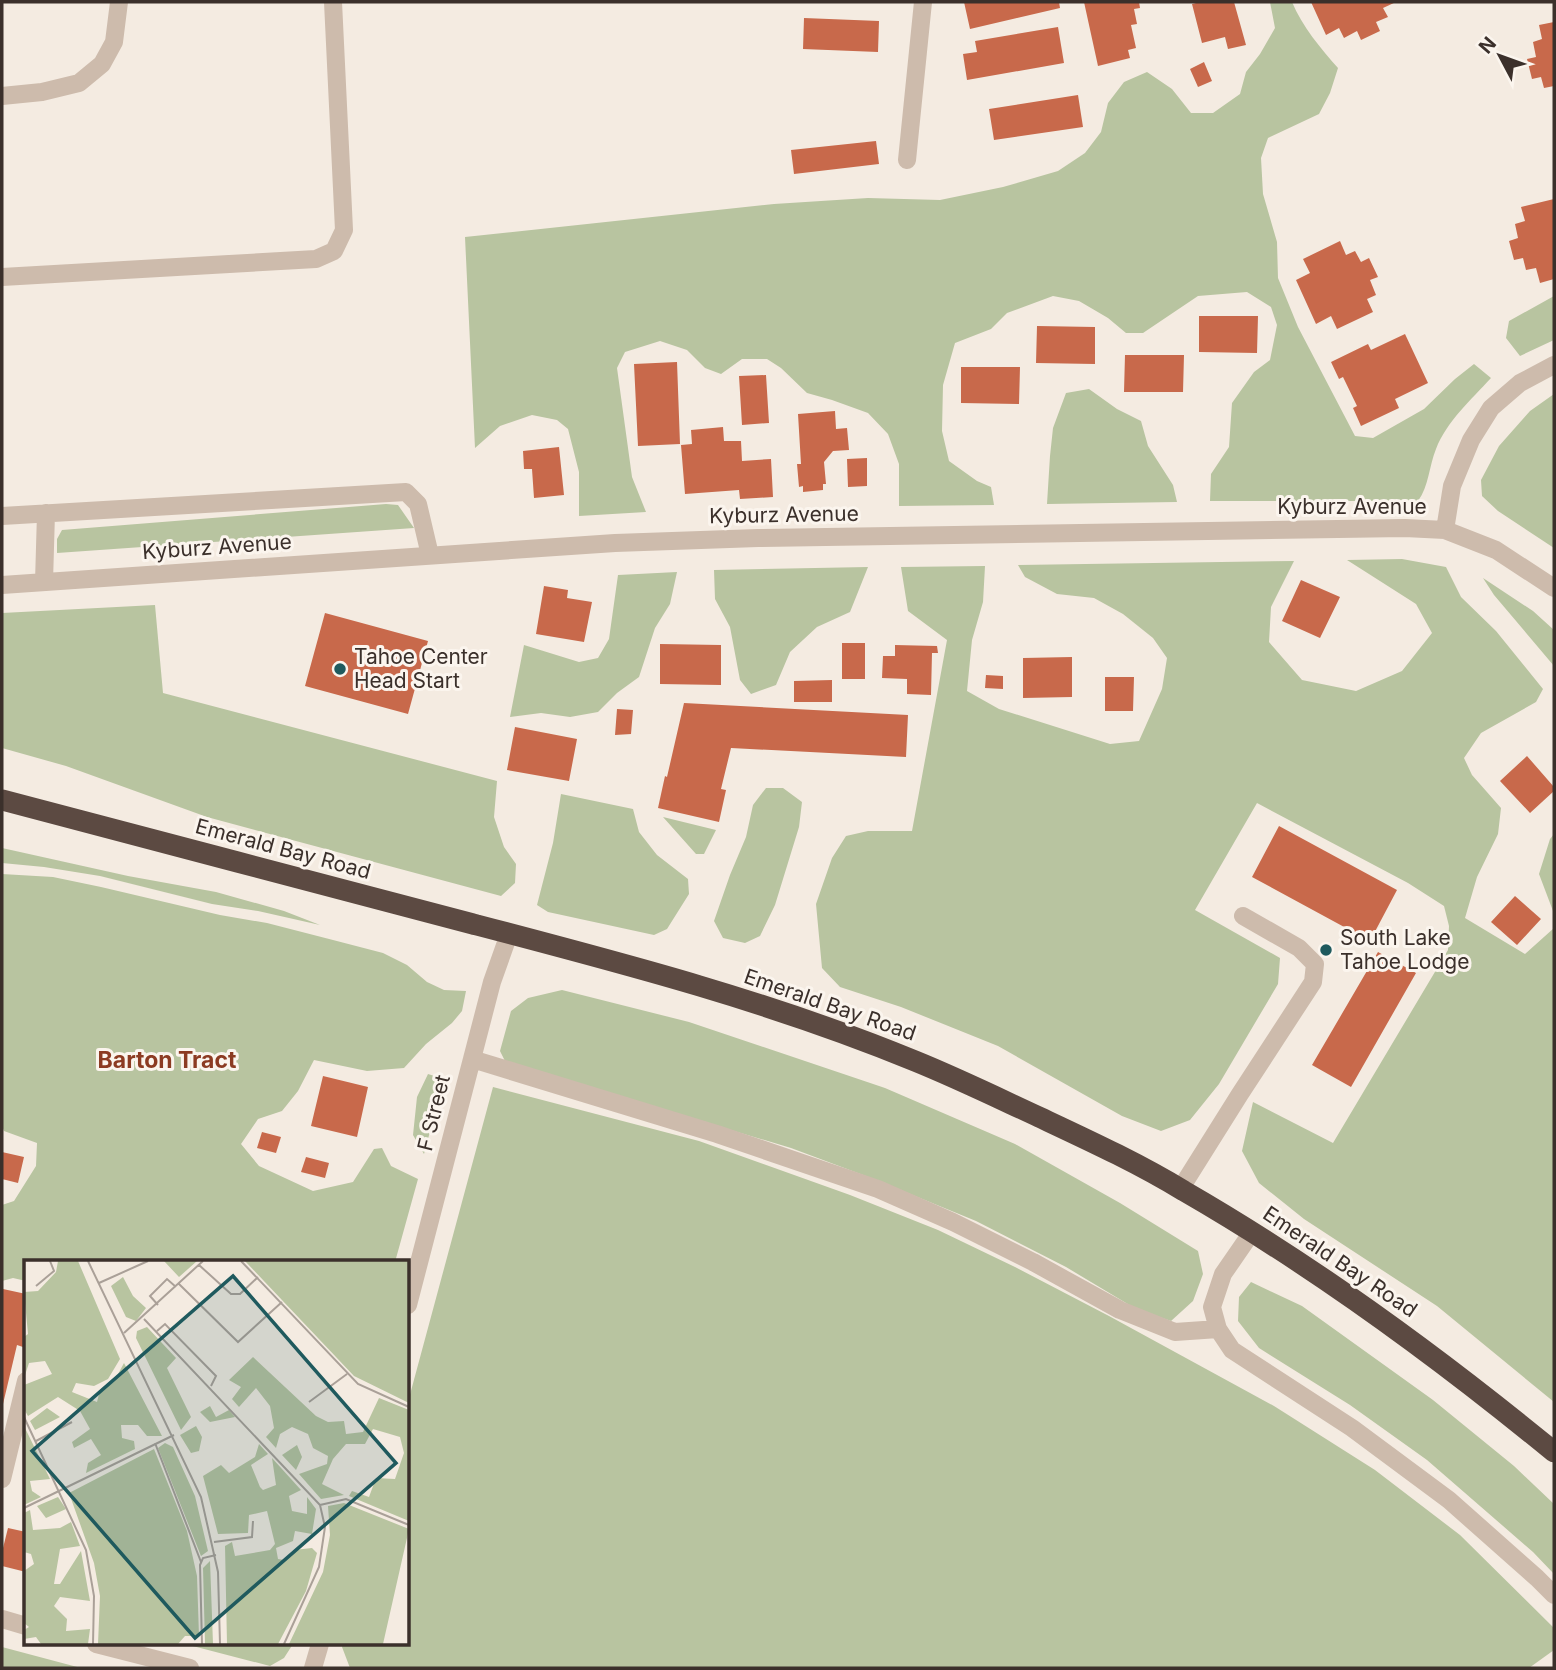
<svg xmlns="http://www.w3.org/2000/svg" width="1556" height="1670" font-family="Inter,sans-serif">
  <style>
    .green { fill: #b8c4a0 }
    .building { fill: #c8694b }
    .lines { fill: none; stroke-linecap: round; stroke-linejoin: round }
    .minor { stroke: #cdbbac; stroke-width: 18 }
    .highway { stroke: #5c4a42; stroke-width: 21 }
    .poi-dot { fill: #1f5a5e; stroke: #fbf5ee; stroke-width: 2.5 }
    .labels { text-anchor: middle; stroke-width: 6; stroke-linejoin: round; paint-order: stroke }
    .street-label { font-size: 21px; fill: #3b302b; stroke: #fbf5ee }
    .poi-label { font-size: 21px; fill: #3b302b; stroke: #fbf5ee; text-anchor: start }
    .neighbourhood-label { font-size: 23px; font-weight: bold; fill: #8c3b22; stroke: #fbf5ee }
    .inset-road { fill: none; stroke: #aaa098; stroke-width: 2 }
    .view { fill: #1f5a5e; fill-opacity: 0.15; stroke: #1f5a5e; stroke-width: 3.5 }
    .inset-edge { fill: none; stroke: #3b302b; stroke-width: 3.5 }
  </style>
  <rect width="100%" height="100%" fill="#f4ebe1"/>
  <path class="green" d="M1270 2H1292C1302 26 1321 49 1338 68L1330 93 1319 114 1268 138 1261 158 1263 194 1277 242 1278 278 1298 327 1355 436 1373 438 1424 409 1455 379 1474 364 1491 378C1471 400 1447 421 1436 449 1429 466 1429 486 1418 501H1210L1211 474 1229 447 1232 403 1254 372 1270 360 1277 325 1271 307 1247 292 1198 296 1143 333H1126L1108 318 1079 301 1053 296 1007 313 991 329 955 343 943 385 942 431 949 461 977 481 991 487 994 505 899 506V464L888 434 868 413 832 400 807 393 781 368 767 359H742L721 374 705 368 687 350 660 341 625 352 617 368 632 477 646 512 579 516V472L568 429 557 420 532 415 500 426 475 448 465 237 774 204 868 198 940 200 1003 187 1058 171 1085 153 1101 132 1108 103 1124 82 1147 72 1172 89 1191 113H1213L1240 94 1246 72 1260 54 1275 28Z
    M1554 296V340L1520 356 1506 338 1509 321Z
    M1089 389 1117 409 1141 421 1148 446 1173 485 1177 502 1047 504 1050 456 1053 428 1066 393Z
    M1554 394V548L1498 511 1482 496 1481 480 1499 446 1530 411Z
    M386 504 398 505 414 528 57 553V539L62 530Z
    M1402 559 1446 567 1461 597 1496 631 1543 689 1536 702 1481 733 1464 758 1472 775 1501 808 1498 834 1477 877 1465 918 1525 954 1554 928V1402L1437 1306 1304 1219 1259 1183 1242 1151 1253 1102 1333 1143 1448 950 1449 926 1444 906 1408 883 1257 803 1195 910 1280 958 1278 984 1219 1084 1190 1120 1161 1131 1122 1116 998 1046 901 1007 840 987 822 968 816 904 832 858 846 836 868 831H912L947 640 908 611 901 567 985 566 983 602 972 640 967 691 999 709 1110 744 1139 741 1162 689 1167 658 1153 638 1123 614 1094 598 1057 594 1025 577 1018 565 1294 561 1271 607 1269 642 1302 680 1356 691 1402 671 1432 633 1416 604 1347 560Z
    M868 567 850 612 817 627 790 652 776 685 751 694 740 680 730 627 715 599 714 570Z
    M677 572 670 604 655 628 639 677 617 693 598 712 570 717 541 713 510 717 524 645 579 662 598 658 609 639 618 575Z
    M1483 578 1533 611 1554 630V666L1494 595Z
    M155 605 163 693 497 781 494 817 504 847 516 864 515 883 501 896 207 817 66 766 2 748V613Z
    M766 788H783L802 802 799 827 775 905 760 936 745 943 723 938 714 921 730 875 746 837 753 805Z
    M561 794 633 809 639 832 657 855 688 879 689 894 667 929 654 935 548 912 537 905 553 843Z
    M663 817 716 830 704 854H696Z
    M1554 834V919L1553 911 1539 874 1550 839Z
    M2 848 128 876 216 892 284 911 320 925 258 911 212 904 100 876 44 867 2 863Z
    M2 874 53 877 101 887 220 915 267 923 333 940 383 953 407 965 427 982 444 990 466 991 462 1011 452 1023 426 1044 404 1068 367 1071 314 1060 298 1091 282 1111 258 1119 241 1144 259 1166 313 1191 353 1182 374 1149 382 1148 391 1166 418 1179 395 1262H26V1281L13 1278 2 1281V1205L14 1201 36 1166 37 1143 4 1131 2 1126Z
    M562 990 689 1022 885 1088 1015 1144 1120 1203 1198 1251 1203 1274 1193 1301 1171 1321 1136 1309 1066 1267 976 1221 871 1178 791 1148 506 1063 500 1051 511 1011 528 998Z
    M428 1074 444 1079 424 1154 413 1135 417 1097Z
    M493 1087 699 1141 850 1195 938 1230 1015 1267 1109 1316 1274 1406 1375 1470 1460 1535 1554 1628V1650L1529 1668H350L342 1647 343 1644H408V1402Z
    M1251 1282 1302 1306 1433 1400 1514 1466 1554 1504V1574L1533 1552 1427 1460 1350 1405 1259 1348 1238 1321 1239 1297Z
    M185 1644H293L284 1658 270 1666Z
    M2 1647 81 1668H2Z"/>
  <path class="building" d="M964 2H1059L1060 8 970 29Z
    M1084 2H1139L1140 8 1134 9 1137 24 1131 25 1136 48 1128 50 1130 58 1098 66Z
    M1200 2H1234L1246 45 1228 49 1225 37 1202 43 1192 4Z
    M1311 2H1396L1383 8 1388 17 1376 22 1380 31 1361 40 1357 31 1344 38 1339 28 1326 35Z
    M804 18 879 21 878 52 803 49Z
    M1554 22V86L1544 88 1541 77 1532 79 1527 59 1536 57 1533 42 1542 39 1539 25Z
    M1058 27 1064 63 967 80 963 54 977 52 975 41Z
    M1204 62 1212 81 1198 87 1190 69Z
    M1078 95 1083 127 994 140 989 109Z
    M876 141 879 164 794 174 791 150Z
    M1554 199V279L1540 283 1536 268 1526 270 1523 258 1514 260 1509 241 1518 238 1515 224 1525 221 1521 207Z
    M1340 241 1346 255 1355 251 1361 262 1369 258 1378 277 1370 280 1376 295 1367 299 1373 312 1337 329 1331 316 1316 324 1296 280 1310 273 1303 259Z
    M1199 316H1258L1257 353 1199 352Z
    M1037 326 1095 327V364L1036 363Z
    M1405 334 1428 383 1395 399 1399 408 1361 426 1353 408 1357 406 1343 377 1339 379 1331 362 1368 344 1371 350Z
    M1125 355H1184L1183 392H1124Z
    M677 362 680 444 638 446 634 364Z
    M961 367H1020L1019 404 961 403Z
    M766 375 769 423 742 425 739 376Z
    M835 411 836 429 847 428 849 450 833 451 824 462 826 484H823V490L803 492V486L799 487 797 464H801L798 414Z
    M723 427 724 441H741L742 461 771 459 773 497 740 499 739 490 685 494 681 445 692 444 691 430Z
    M559 447 564 495 534 498 532 469H524L523 451Z
    M867 458V486L848 487 847 459Z
    M1301 580 1340 597 1320 638 1282 621Z
    M544 586 568 590 567 598 592 602 584 642 536 634Z
    M325 613 428 641 408 714 305 686Z
    M842 643H865V679H842Z
    M660 644 721 645V685L660 684Z
    M895 645 937 646 938 653H932L931 695 907 694V679L882 678 883 656H895Z
    M1072 657V697L1023 698V658Z
    M986 675 1003 676V689L985 688Z
    M1105 677H1134L1133 711H1105Z
    M832 680V702H794V681Z
    M684 703 908 715 906 757 731 748 721 789 726 790 719 822 658 808 665 776 667 777Z
    M617 709 633 710 631 734 615 735Z
    M515 727 577 739 569 781 507 770Z
    M1527 756 1554 787V791L1530 813 1500 781Z
    M1279 826 1397 890 1370 941 1252 877Z
    M1515 896 1541 919 1517 945 1491 922Z
    M1378 952 1416 973 1351 1087 1312 1065Z
    M323 1076 368 1087 357 1137 311 1126Z
    M262 1132 281 1137 276 1153 257 1148Z
    M2 1152 24 1157 18 1183 2 1179Z
    M306 1157 329 1163 325 1178 301 1172Z
    M3 1289 26 1294V1348L17 1345 3 1404 2 1294Z
    M8 1528 26 1532V1572L2 1566V1552Z"/>
  <g class="lines">
    <path class="minor" d="M2 96 42 92 79 83 102 64 114 42 119 2
      M907 160 923 2
      M2 277 316 259 334 251 344 230 333 2
      M2 516 406 492 418 504 430 555
      M1445 530 1452 486 1471 440 1491 408 1520 383 1554 365
      M44 582 46 513
      M2 585 615 543 758 538 1405 528 1445 530 1496 550 1554 588
      M472 1059 717 1134 878 1189 953 1222 1033 1262 1120 1310 1175 1332 1218 1329
      M1181 1188 1240 1094 1313 982 1315 964 1299 948 1243 916
      M1252 1232 1223 1274 1212 1307 1218 1329 1232 1350 1352 1428 1449 1500 1537 1578 1554 1595
      M408 1305 492 982 509 934
      M2 1479 26 1381
      M2 1619 26 1626
      M96 1644 190 1668
      M313 1668 320 1644"/>
    <path class="highway" d="M2 800C159 841 316 883 473 924 622 963 772 1002 915 1061 957 1078 998 1098 1039 1117 1088 1140 1138 1163 1184 1191 1316 1267 1437 1356 1554 1452"/>
  </g>
  <g class="poi-dot">
    <circle cx="340" cy="669" r="7"/>
    <circle cx="1326" cy="950" r="7"/>
  </g>
  <g class="labels">
    <g class="street-label">
      <text x="1352" y="514">Kyburz Avenue</text>
      <text transform="translate(784 515) rotate(-1)" y="7">Kyburz Avenue</text>
      <text transform="translate(217 547) rotate(-4)" y="7">Kyburz Avenue</text>
      <text transform="translate(283 849) rotate(15)" y="7">Emerald Bay Road</text>
      <text transform="translate(830 1005) rotate(19)" y="7">Emerald Bay Road</text>
      <text transform="translate(434 1113) rotate(-76)" y="7">F Street</text>
      <text transform="translate(1340 1262) rotate(34)" y="7">Emerald Bay Road</text>
    </g>
    <g class="poi-label">
      <text x="354" y="664">Tahoe Center<tspan x="354" dy="24">Head Start</tspan></text>
      <text x="1340" y="945">South Lake<tspan x="1340" dy="24">Tahoe Lodge</tspan></text>
    </g>
    <g class="neighbourhood-label">
      <text x="167" y="1068">Barton Tract</text>
    </g>
  </g>
  <g transform="translate(24 1260)">
    <rect width="385" height="385" fill="#f4ebe1"/>
    <path d="M34 1H54L96 99 84 119 70 126 52 123 48 132 73 142 76 130 93 116 100 103 138 176H123L114 165H97L98 178 110 181 111 189 62 213 64 203 77 195 67 179 50 188 48 182 66 169 56 151 34 137 4 156 0 149V125L28 114 21 101 5 103 0 118V77L4 74 0 32 14 31 32 12ZM140 1H173L155 17ZM221 1H385V143L330 116ZM99 17 109 36 122 48 112 61 102 57 87 26ZM123 67 152 98 143 108 167 157 157 170 112 78 113 71ZM229 97 292 156 304 162 320 161 322 174 339 172 355 138 385 150V261L325 236 328 231 345 237 352 218 371 219 380 193 376 177 349 169 341 184H322L309 199 298 224 320 235 297 239 275 214 303 204 304 196 289 188 284 174 268 167 256 174 252 188 242 177 250 168 246 146 232 128 215 147 208 139 217 127 205 120ZM186 146 192 157 205 150 211 157 186 162 176 152ZM23 148 36 157 11 170 6 161ZM0 166 26 219 6 221 8 231 17 237 0 245ZM172 166 178 177 175 191 167 193 156 175ZM141 183 149 187 171 236 184 291 177 296 134 188ZM235 184 244 194 227 205 236 227 239 230 252 225 248 198 277 230 265 236 268 251 283 254V237L292 249 288 274 271 271 269 281 252 288 254 299 260 300 270 290 288 288 293 293 282 331 254 384H203L201 286 208 282 211 296 246 290 251 284 243 251 225 255 224 273 194 274 179 216 197 205 205 213 231 197ZM273 185 278 197 272 210 258 195ZM130 189 163 271 173 316 175 376H161L154 384H74L76 336 70 303 45 233ZM34 237 42 249 22 258 13 246ZM320 243 385 269 359 384H265L299 312 306 275 304 246ZM6 250 9 270 36 268 47 262 56 286 36 289 30 324H36L57 291 66 341 36 337 30 346 43 359 42 371 66 369 64 384H17L12 377 0 379V370L5 367 0 363V311L10 304 7 294 0 292V253ZM186 301 189 384H181L179 308Z" fill="#b8c4a0"/>
    <path class="inset-road" d="M64 1 177 237 194 312 196 384M217 1 334 124 385 147M175 5 207 34H216L234 17M75 23 124 1M155 24 214 82 258 42M12 26 30 11 26 1M134 45 126 36 143 19 152 27M120 59 296 245 301 267 295 307 260 384M133 71 141 64 192 116 187 126M100 73 179 1M285 142 323 114M0 157 62 290 70 336 69 384M12 181 48 162M131 183 177 302M296 245 322 239 385 265M0 248 150 175M190 282 228 277 229 261M178 384 176 305 179 298 192 295"/>
    <path class="view" d="M209 16 372 203 171 378 8 191Z"/>
    <rect width="385" height="385" class="inset-edge"/>
  </g>
  <rect width="1556" height="1670" fill="none" stroke="#3b302b" stroke-width="7"/>
  <g transform="translate(1500 56) rotate(311)" stroke="#fbf5ee" stroke-width="5" paint-order="stroke">
  <path d="M0-5L12 26L0 18L-12 26Z" fill="#3b302b"/>
  <text y="-10" font-size="19" font-weight="bold" text-anchor="middle" fill="#3b302b">N</text>
  </g>
</svg>
